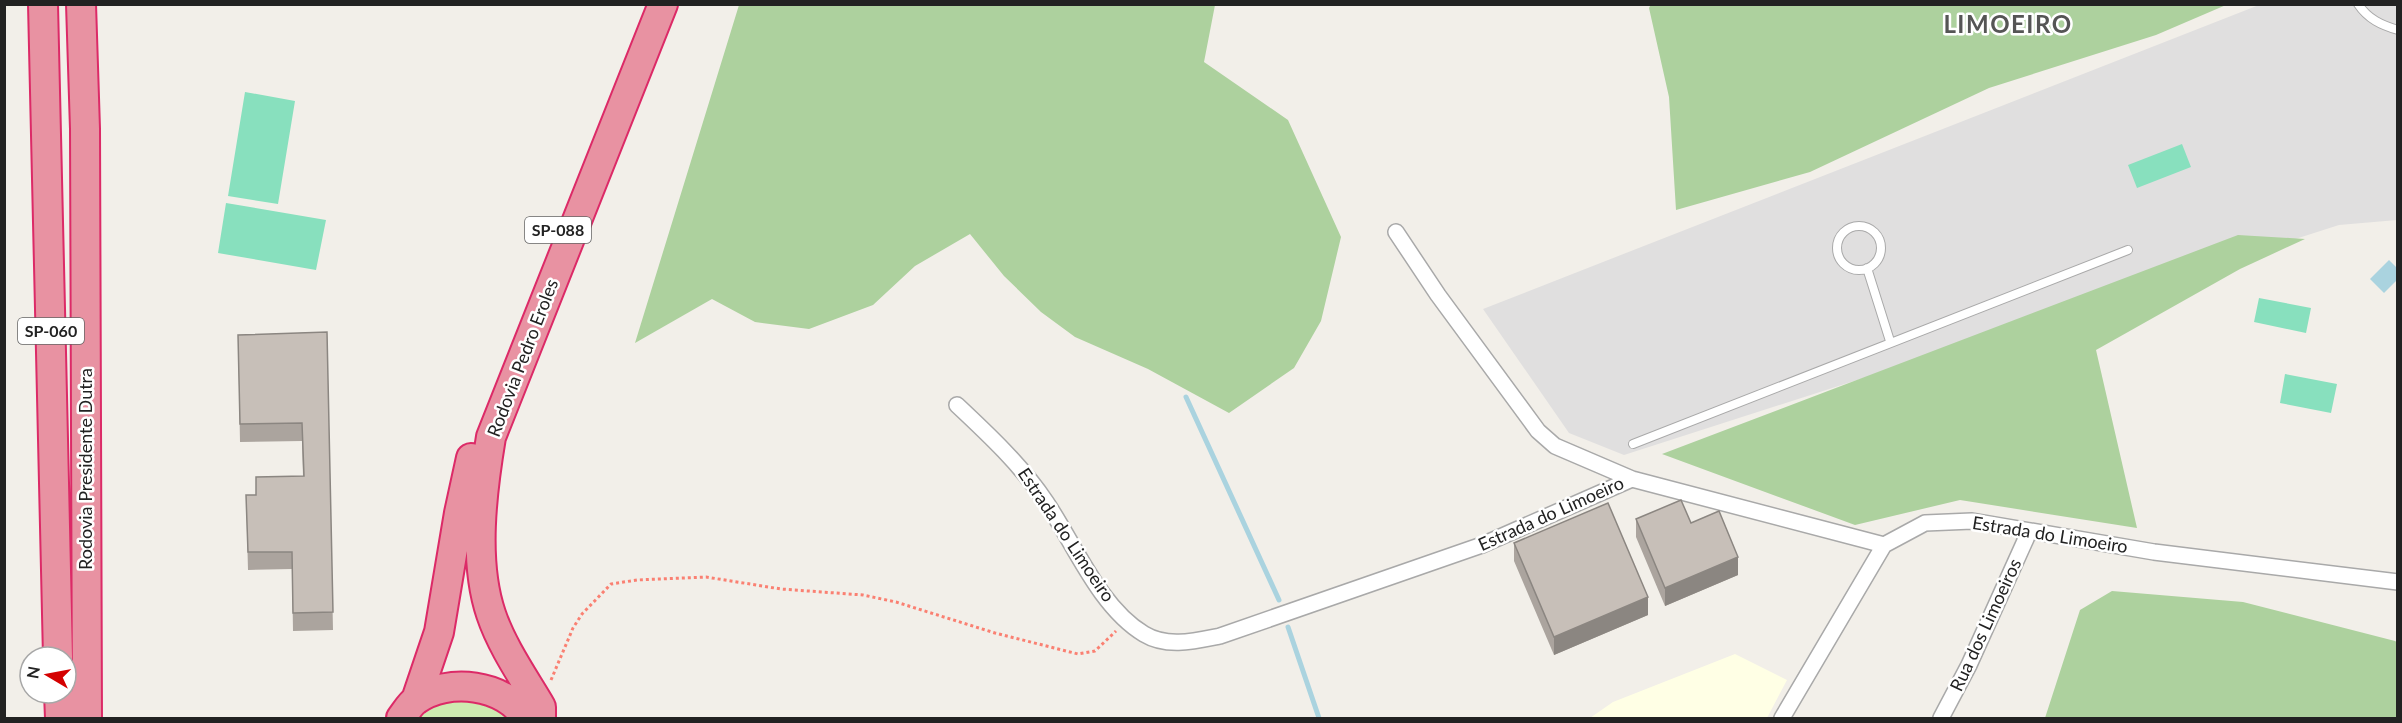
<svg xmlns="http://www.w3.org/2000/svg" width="2402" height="723" font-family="Lato,sans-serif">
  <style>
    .residential { fill: #e0dfdf }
    .education { fill: #ffffe5 }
    .grass { fill: #cdebb0 }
    .forest { fill: #add19e }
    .pitch { fill: #88e0be }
    .water { fill: #aad3df }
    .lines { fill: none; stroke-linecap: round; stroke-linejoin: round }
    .stream { stroke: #aad3df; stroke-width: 5 }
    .lane-casing { stroke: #a9a9a9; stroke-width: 10 }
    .street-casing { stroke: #a9a9a9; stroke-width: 18 }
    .highway-casing { stroke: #dc2a67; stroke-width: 32 }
    .path { stroke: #fa8072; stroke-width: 3; stroke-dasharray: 3 3; stroke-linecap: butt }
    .lane { stroke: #fff; stroke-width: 8 }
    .street { stroke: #fff; stroke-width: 15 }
    .highway { stroke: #e892a2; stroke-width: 28 }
    .wall { fill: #aba49e }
    .shaded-wall { fill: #8b8681 }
    .building { fill: #c7bfb8; stroke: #8b8681; stroke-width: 1.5 }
    .labels { text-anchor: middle; stroke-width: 5; stroke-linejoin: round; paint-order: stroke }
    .shield { fill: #fff; stroke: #646464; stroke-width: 1.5 }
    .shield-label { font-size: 16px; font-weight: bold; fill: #222 }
    .street-label { font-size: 18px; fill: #222; stroke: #fff }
    .district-label { font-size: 24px; font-weight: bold; letter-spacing: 1.5px; fill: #555; stroke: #fff }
  </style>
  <rect width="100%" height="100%" fill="#f2efe9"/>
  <path class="residential" d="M2259 5H2397V220L2339 225 1624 455 1569 433 1483 309Z"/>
  <path class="education" d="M1735 654 1787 680 1767 718H1590L1613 702Z"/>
  <path class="grass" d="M456 700C477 701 492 704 508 718H418L436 706Z"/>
  <path class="forest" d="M1651 4H2226V5L2156 35 1989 88 1810 172 1676 210 1669 97 1649 8Z
    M739 5H1215L1204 62 1288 120 1341 237 1321 321 1294 368 1229 413 1148 369 1075 337 1041 312 1004 276 970 234 915 266 873 305 809 329 755 322 712 299 635 343Z
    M2238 235 2305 239 2240 269 2096 350 2137 528 1960 500 1855 525 1662 454Z
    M2112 591 2243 602 2395 641 2398 643 2397 718H2045L2080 610Z"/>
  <path class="pitch" d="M245 92 295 101 278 204 228 196Z
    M2182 144 2191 167 2137 188 2128 165Z
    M226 203 326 220 316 270 218 253Z
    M2259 298 2311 308 2306 333 2254 322Z
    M2285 374 2337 384 2331 413 2280 403Z"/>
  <path class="water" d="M2389 260 2397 268V280L2384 293 2370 279Z"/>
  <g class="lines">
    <path class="stream" d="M1186 397 1279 600
      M1288 627 1319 718"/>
    <g class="lane-casing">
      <path id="lane" d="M2358 4C2368 19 2381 25 2398 30
        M1837 248a22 22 0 1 1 44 0a22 22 0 1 1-44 0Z
        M1867 268 1890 341
        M1633 444 2128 250"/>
    </g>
    <g class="street-casing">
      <path id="street" d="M1396 232 1438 295 1538 431 1555 446 1632 479
        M957 405C989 435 1021 465 1046 502 1074 543 1099 607 1144 634 1167 648 1195 641 1220 636L1482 545 1632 479 1884 545 1925 523 1972 521 2154 552 2398 582
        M1782 718 1884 545
        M1941 718 1969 665 2029 532"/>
    </g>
    <g class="highway-casing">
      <path id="highway" d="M43 4 58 657
        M81 4 85 129 87 718
        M59 693 60 718
        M416 700 439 632 459 513 471 458
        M401 718C405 713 410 704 416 700 448 677 505 684 526 718
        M541 718V707C524 678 502 647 491 614 473 561 482 491 491 437L663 4"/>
    </g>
    <path class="path" d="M551 680 573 628 582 614 611 584 637 580 706 577 781 589 863 595 896 602 995 633 1078 654 1095 651 1116 631"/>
    <use href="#lane" class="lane"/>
    <use href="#street" class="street"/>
    <use href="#highway" class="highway"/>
  </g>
  <path class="wall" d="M327 332 333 630 293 631 292 569 248 570 246 495H256L303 476 302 441 240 442 238 335Z
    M1636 519 1691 523 1738 575 1665 606 1636 537Z
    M1514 543 1648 615 1554 655 1514 561Z"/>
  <path class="shaded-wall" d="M1738 557V575L1665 606V588Z
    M1648 597V615L1554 655V637Z"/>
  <path class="building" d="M327 332 333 612 293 613 292 552H248L246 495H256V477L304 476 302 423 240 424 238 335Z
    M1681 500 1691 523 1719 511 1738 557 1665 588 1636 519Z
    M1608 503 1648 597 1554 637 1514 543Z"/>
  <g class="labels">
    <g class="shield">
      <rect x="525" y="217" width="66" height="26" rx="4.5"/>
      <rect x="18" y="318" width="66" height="26" rx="4.5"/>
    </g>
    <g class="shield-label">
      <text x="558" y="236">SP-088</text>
      <text x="51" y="337">SP-060</text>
    </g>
    <g class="street-label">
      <text transform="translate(523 358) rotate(-69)" y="6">Rodovia Pedro Eroles</text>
      <text transform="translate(86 469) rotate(-90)" y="6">Rodovia Presidente Dutra</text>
      <text transform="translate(1551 514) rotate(-24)" y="6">Estrada do Limoeiro</text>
      <text transform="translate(1066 535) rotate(56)" y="6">Estrada do Limoeiro</text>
      <text transform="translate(2050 535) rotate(9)" y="6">Estrada do Limoeiro</text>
      <text transform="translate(1986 625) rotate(-65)" y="6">Rua dos Limoeiros</text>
    </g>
    <g class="district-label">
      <text x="2008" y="33">LIMOEIRO</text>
    </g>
  </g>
  <rect width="2402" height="723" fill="none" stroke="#222222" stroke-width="12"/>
  <g transform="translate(48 675) rotate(280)"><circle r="28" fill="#ffffff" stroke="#a7a7a7" stroke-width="1.5"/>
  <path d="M0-4.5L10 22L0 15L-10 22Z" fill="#d40000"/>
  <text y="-9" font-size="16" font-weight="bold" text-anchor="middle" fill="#222222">N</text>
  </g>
</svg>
